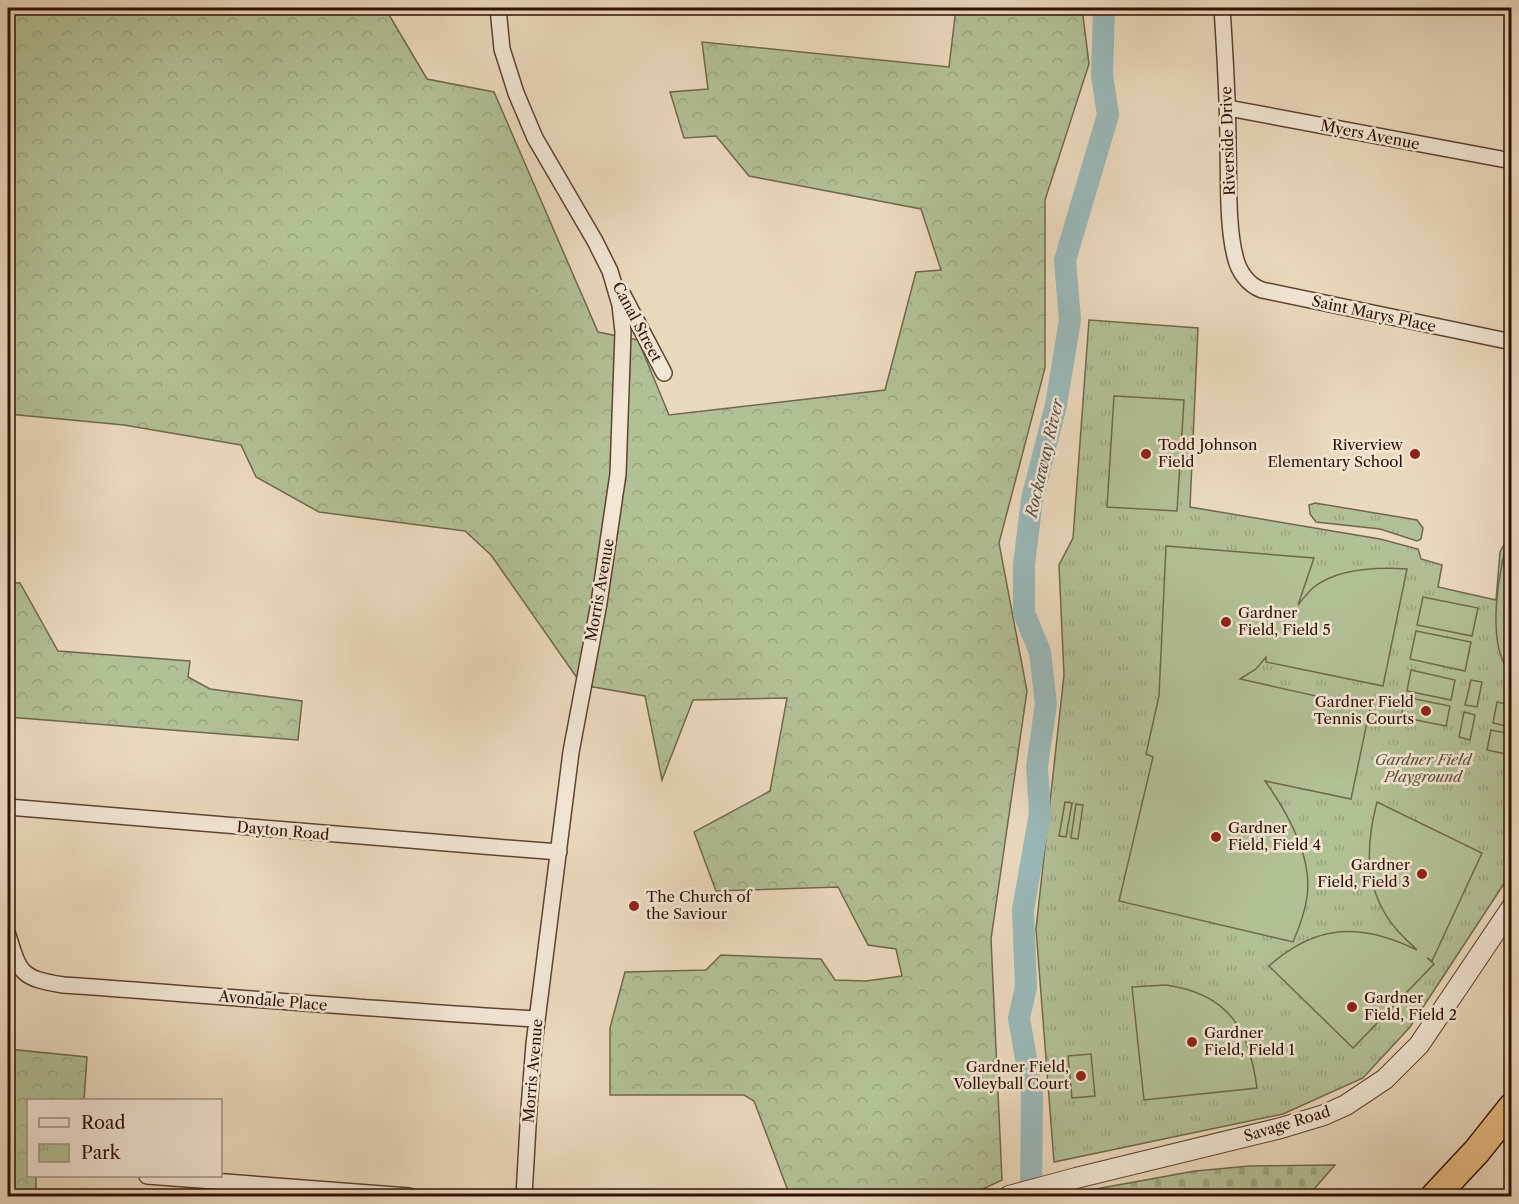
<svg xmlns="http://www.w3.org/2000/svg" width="1519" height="1204" font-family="'Libre Caslon Text',serif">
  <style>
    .forest { fill: url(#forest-crowns); stroke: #71684b; stroke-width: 1.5 }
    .cemetery { fill: url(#cemetery-stones); stroke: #71684b; stroke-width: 1.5 }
    .park { fill: url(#park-tufts); stroke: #71684b; stroke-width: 1.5 }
    .pitch { fill: #b2c095; stroke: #71684b; stroke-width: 1.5 }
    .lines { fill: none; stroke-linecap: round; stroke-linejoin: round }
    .river { stroke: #9ab9b9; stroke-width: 22 }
    .minor-casing { stroke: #5f4230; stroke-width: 18 }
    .tertiary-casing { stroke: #5f4230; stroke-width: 22 }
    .motorway-casing { stroke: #301001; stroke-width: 30 }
    .minor { stroke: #f2e6d5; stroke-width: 15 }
    .tertiary { stroke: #f2e6d5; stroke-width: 20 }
    .motorway { stroke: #e6bc7f; stroke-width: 27 }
    .poi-dot { fill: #8f2418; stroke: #f2e6d5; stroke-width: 2 }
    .labels { text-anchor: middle; stroke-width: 5; stroke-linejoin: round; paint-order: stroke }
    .street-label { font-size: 15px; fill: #301001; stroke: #f2e6d5 }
    .poi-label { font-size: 15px; fill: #301001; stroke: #f2e6d5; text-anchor: start }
    .park-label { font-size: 15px; font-style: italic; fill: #5e4e35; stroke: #f2e6d5 }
    .water-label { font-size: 16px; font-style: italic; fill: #554b41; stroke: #f2e6d5 }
  </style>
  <defs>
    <pattern id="forest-crowns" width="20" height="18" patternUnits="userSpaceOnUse" patternTransform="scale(1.5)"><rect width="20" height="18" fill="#b2c095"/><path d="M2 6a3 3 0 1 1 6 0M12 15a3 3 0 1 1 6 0" fill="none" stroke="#99a47f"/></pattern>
    <pattern id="cemetery-stones" width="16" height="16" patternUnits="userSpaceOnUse" patternTransform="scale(1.5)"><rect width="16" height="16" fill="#b2c095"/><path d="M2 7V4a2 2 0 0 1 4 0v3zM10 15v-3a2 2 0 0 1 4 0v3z" fill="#99a47f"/></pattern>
    <pattern id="park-tufts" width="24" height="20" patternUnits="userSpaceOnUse" patternTransform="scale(1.5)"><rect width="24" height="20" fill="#b2c095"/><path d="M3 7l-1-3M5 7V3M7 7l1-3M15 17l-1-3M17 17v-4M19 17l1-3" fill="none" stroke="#99a47f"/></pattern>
  </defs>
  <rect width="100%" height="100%" fill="#ebd9be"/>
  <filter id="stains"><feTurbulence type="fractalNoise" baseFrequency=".00333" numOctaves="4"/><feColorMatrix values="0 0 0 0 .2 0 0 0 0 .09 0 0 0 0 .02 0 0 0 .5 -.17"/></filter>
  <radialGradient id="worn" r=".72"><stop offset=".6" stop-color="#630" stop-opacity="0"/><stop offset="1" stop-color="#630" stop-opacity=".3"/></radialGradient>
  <path class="forest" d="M8 8H385L427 79 494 92 598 332 638 340 669 415 885 390 916 272 941 270 921 209 749 176 716 136 684 138 670 92 708 89 702 42 949 67 956 8H1082L1089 64 1045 200V368L999 543 1027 691 991 939 1002 1180 968 1196H790L754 1101 744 1095H610V1028L625 972 706 970 721 955 821 959 835 980 866 981 902 976 896 949 868 945 838 887 716 891 694 832 770 791 787 698 693 700 662 780 645 696 582 685 491 555 465 531 319 512 256 477 241 445 124 425 8 414Z
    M8 583H20L58 651 190 661 188 677 210 689 302 701 298 740 8 717Z
    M8 1049 87 1057 84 1100H28V1176H36V1192L44 1196H8Z"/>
  <path class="cemetery" d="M1335 1165 1308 1196H1074V1193L1195 1171 1250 1166Z"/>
  <path class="park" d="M1089 320 1198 328 1190 507 1380 539 1418 549 1421 559 1442 565 1438 587 1496 600 1500 552 1511 532V873L1410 1027 1363 1078 1283 1114 1054 1162 1036 929 1064 675 1059 565 1073 538Z
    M1315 503 1417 520 1423 528 1421 539 1417 541 1380 529 1316 522 1310 514 1309 505Z"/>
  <path class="pitch" d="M1114 396 1184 400 1177 511 1107 507Z
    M1511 534V673C1485 648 1498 564 1511 534Z
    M1166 546 1314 558 1298 605C1303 599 1308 592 1314 587 1339 568 1377 567 1407 569L1383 686 1266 662V657L1256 669 1240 679 1370 708 1351 799 1265 781C1287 812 1313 857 1307 897 1305 912 1299 928 1293 942L1119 901 1153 757 1146 754 1159 696Z
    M1423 597 1478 608 1472 636 1417 625Z
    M1416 631 1471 642 1465 671 1410 659Z
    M1411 670 1455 680 1451 700 1407 691Z
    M1471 680 1482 682 1477 707 1465 705Z
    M1405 697 1450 706 1446 726 1401 717Z
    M1497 702 1511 705V727L1493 723Z
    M1464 712 1475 715 1470 740 1459 737Z
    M1491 730 1511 734V755L1487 750Z
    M1065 802 1072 803 1066 837 1059 836Z
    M1377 802 1482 853 1432 961 1427 958 1434 964 1353 1048 1269 966C1317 923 1362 923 1417 950 1411 944 1404 938 1397 930 1364 892 1365 848 1377 802Z
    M1076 804 1083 805 1078 839 1071 838Z
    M1166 985C1229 994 1249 1029 1257 1088L1144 1100 1132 987Z
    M1091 1054 1095 1096 1072 1098 1068 1056Z"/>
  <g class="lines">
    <path class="river" d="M1031 1196 1032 1094 1019 1018 1026 987 1023 910 1040 813 1037 767 1046 704 1040 652 1024 613V565L1032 499 1056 405 1070 320 1065 260 1108 115 1102 75 1104 8"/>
    <g class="minor-casing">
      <path id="minor" d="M498 8 502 49 516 93 535 138 595 241 610 271 620 305 623 332 618 474 599 603 571 752 534 1044 529 1108 524 1196
        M1222 8C1225 54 1228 99 1228 146 1229 178 1227 225 1235 256 1238 271 1248 285 1262 290L1512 342
        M1228 108 1512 161
        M623 295 664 373
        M8 807C191 822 375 838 559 852
        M8 935C20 974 21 978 63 985 221 996 379 1010 537 1019
        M147 1176 409 1196"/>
    </g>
    <g class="tertiary-casing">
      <path id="tertiary" d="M1009 1196 1076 1178 1281 1128 1324 1115 1346 1105 1385 1079 1419 1045 1512 907"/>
    </g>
    <g class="motorway-casing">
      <path id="motorway" d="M1435 1196 1477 1151 1512 1107"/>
    </g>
    <use href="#minor" class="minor"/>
    <use href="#tertiary" class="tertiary"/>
    <use href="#motorway" class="motorway"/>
  </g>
  <g class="poi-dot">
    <circle cx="1146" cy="454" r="6"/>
    <circle cx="1415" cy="454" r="6"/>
    <circle cx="1226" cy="622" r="6"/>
    <circle cx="1426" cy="711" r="6"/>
    <circle cx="1216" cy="837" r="6"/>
    <circle cx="1422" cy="874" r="6"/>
    <circle cx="634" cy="906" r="6"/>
    <circle cx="1352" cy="1007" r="6"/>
    <circle cx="1192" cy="1042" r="6"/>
    <circle cx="1081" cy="1076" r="6"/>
  </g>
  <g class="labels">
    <g class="street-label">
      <text transform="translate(1370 135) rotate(11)" y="5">Myers Avenue</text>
      <text transform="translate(1228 141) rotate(-92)" y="5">Riverside Drive</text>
      <text transform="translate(1374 314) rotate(12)" y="5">Saint Marys Place</text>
      <text transform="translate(637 322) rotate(62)" y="5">Canal Street</text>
      <text transform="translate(600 590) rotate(-80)" y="5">Morris Avenue</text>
      <text transform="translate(283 831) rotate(5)" y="5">Dayton Road</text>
      <text transform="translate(273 1001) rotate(5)" y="5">Avondale Place</text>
      <text transform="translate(533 1071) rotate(-85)" y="5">Morris Avenue</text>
      <text transform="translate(1287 1124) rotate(-17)" y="5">Savage Road</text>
    </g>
    <g class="poi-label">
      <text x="1158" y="450">Todd Johnson<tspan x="1158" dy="17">Field</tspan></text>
      <text x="1403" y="450" text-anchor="end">Riverview<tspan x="1403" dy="17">Elementary School</tspan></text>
      <text x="1238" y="618">Gardner<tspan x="1238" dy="17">Field, Field 5</tspan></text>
      <text x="1414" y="707" text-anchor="end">Gardner Field<tspan x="1414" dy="17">Tennis Courts</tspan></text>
      <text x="1228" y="833">Gardner<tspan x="1228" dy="17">Field, Field 4</tspan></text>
      <text x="1410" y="870" text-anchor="end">Gardner<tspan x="1410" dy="17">Field, Field 3</tspan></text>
      <text x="646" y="902">The Church of<tspan x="646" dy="17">the Saviour</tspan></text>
      <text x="1364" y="1003">Gardner<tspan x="1364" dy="17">Field, Field 2</tspan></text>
      <text x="1204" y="1038">Gardner<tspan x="1204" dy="17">Field, Field 1</tspan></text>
      <text x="1069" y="1072" text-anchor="end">Gardner Field,<tspan x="1069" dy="17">Volleyball Court</tspan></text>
    </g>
    <g class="park-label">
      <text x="1423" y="765">Gardner Field<tspan x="1423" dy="17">Playground</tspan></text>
    </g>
    <g class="water-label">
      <text transform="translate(1044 458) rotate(-77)" y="6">Rockaway River</text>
    </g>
  </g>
  <rect width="1519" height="1204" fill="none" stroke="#ebd9be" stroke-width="30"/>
  <rect x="9" y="9" width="1501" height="1186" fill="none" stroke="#301001" stroke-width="3"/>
  <rect x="15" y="15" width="1489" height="1174" fill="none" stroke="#301001" stroke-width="1.5"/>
  <rect x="27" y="1099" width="195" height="78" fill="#f2e6d5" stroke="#a49080" stroke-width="1.5"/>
  <rect x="39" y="1118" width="30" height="9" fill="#f2e6d5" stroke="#a49080" stroke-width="1.5"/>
  <text x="81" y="1129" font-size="18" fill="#301001">Road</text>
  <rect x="39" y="1144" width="30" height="18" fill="url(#park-tufts)" stroke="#a49080" stroke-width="1.5"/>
  <text x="81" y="1159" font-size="18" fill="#301001">Park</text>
  <rect width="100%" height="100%" filter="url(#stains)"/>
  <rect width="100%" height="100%" fill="url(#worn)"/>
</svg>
